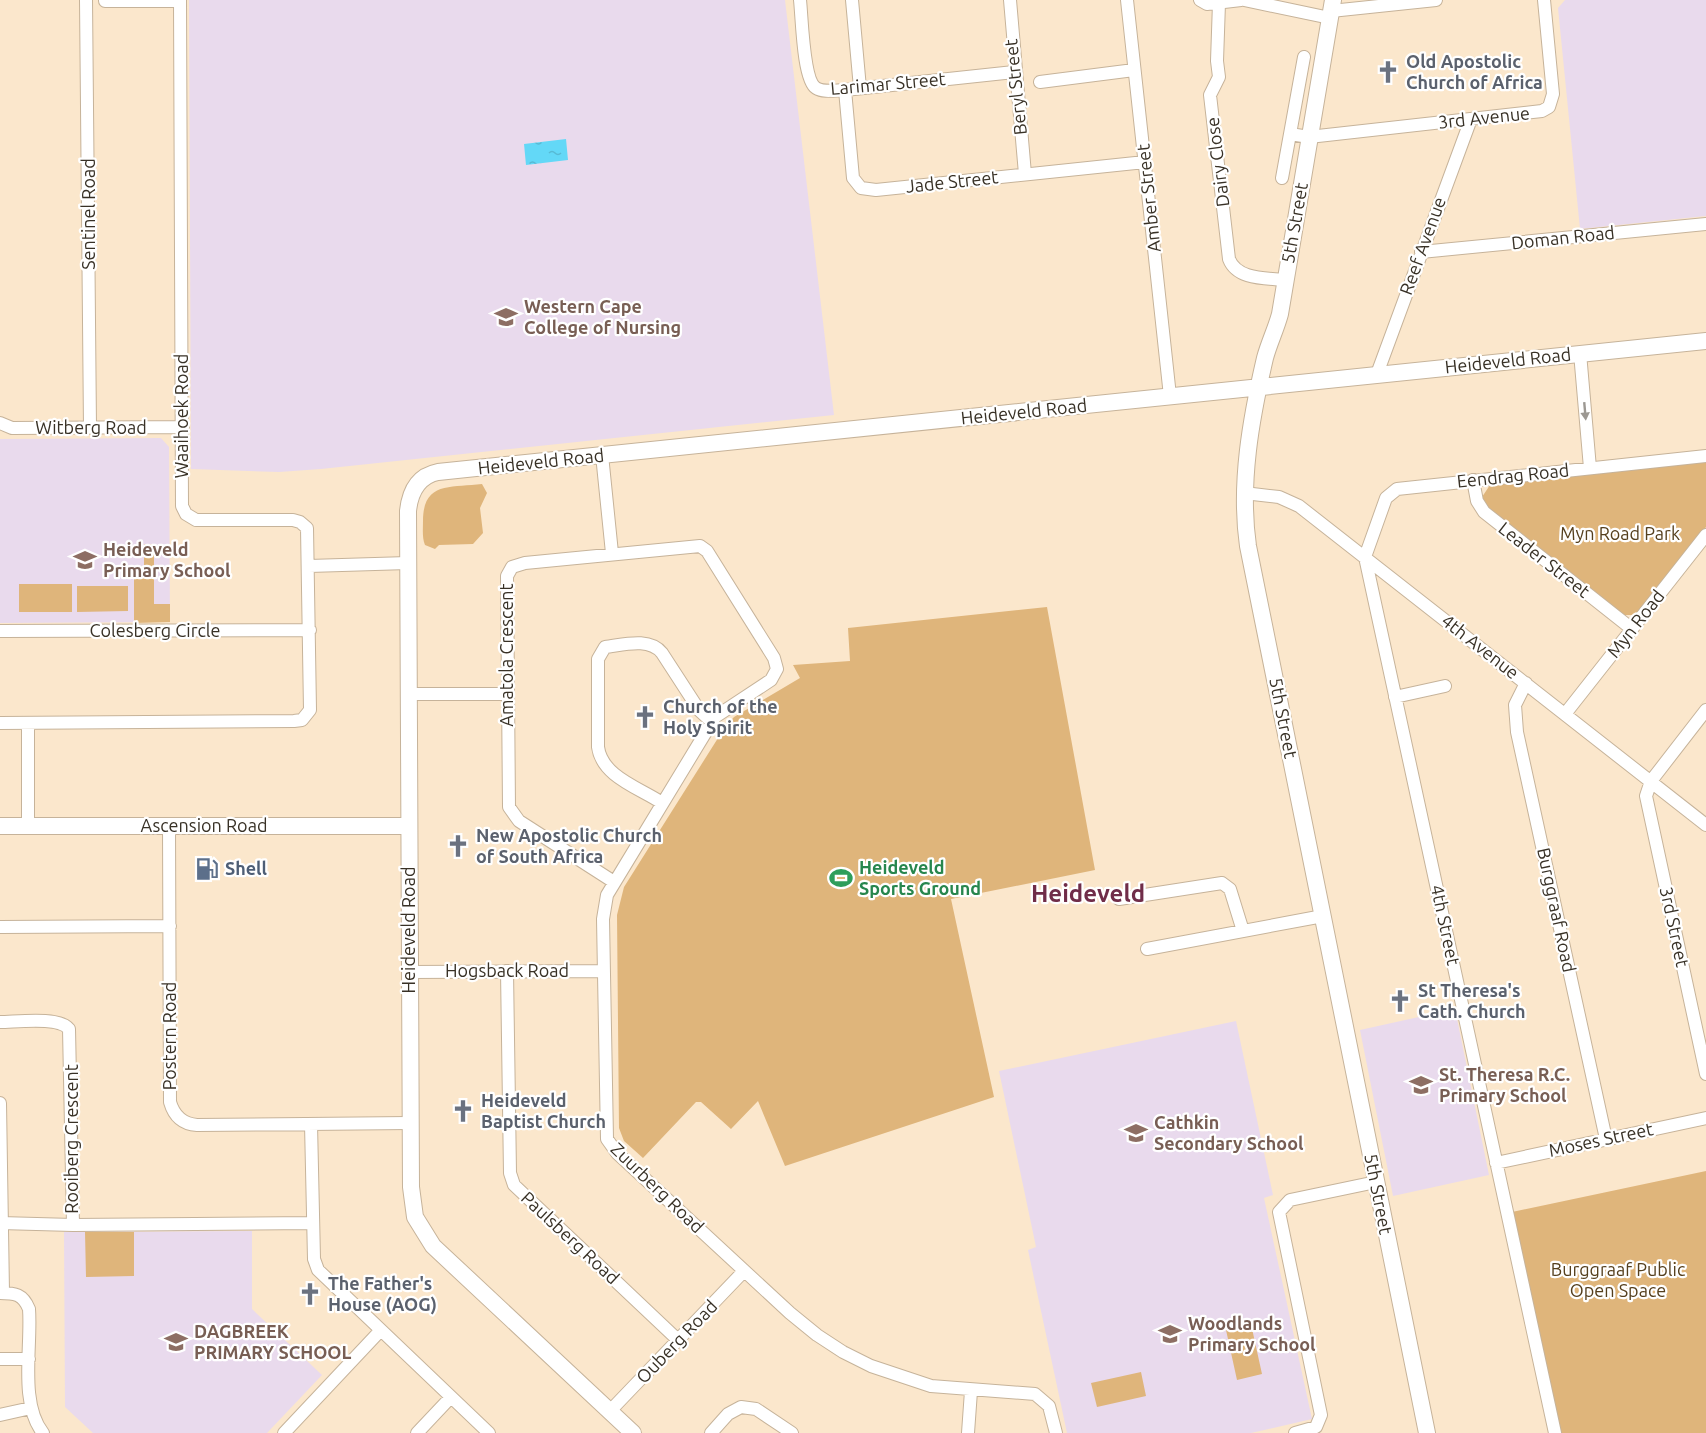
<svg xmlns="http://www.w3.org/2000/svg" width="1706" height="1433" font-family="Ubuntu,sans-serif">
  <style>
    .education { fill: #e9daed }
    .park { fill: #dfb57b }
    .water { fill: url(#water-ripples) }
    .lines { fill: none; stroke-linecap: round; stroke-linejoin: round }
    .street-casing { stroke: #c6b39a; stroke-width: 14 }
    .secondary-casing { stroke: #c6b39a; stroke-width: 18 }
    .street { stroke: #fff; stroke-width: 12 }
    .secondary { stroke: #fff; stroke-width: 16 }
    .oneway { fill: #9c9892 }
    .labels { text-anchor: middle; stroke-width: 4.5; stroke-linejoin: round; paint-order: stroke }
    .worship-label { font-size: 18px; font-weight: bold; fill: #5b616d; stroke: #fff; text-anchor: start }
    .street-label { font-size: 18px; fill: #383126; stroke: #fff }
    .education-label { font-size: 18px; font-weight: bold; fill: #785e54; stroke: #fff; text-anchor: start }
    .park-label { font-size: 18px; fill: #553f1d; stroke: #fff }
    .leisure-label { font-size: 18px; font-weight: bold; fill: #27864d; stroke: #fff; text-anchor: start }
    .service-label { font-size: 18px; font-weight: bold; fill: #4e5e75; stroke: #fff; text-anchor: start }
    .district-label { font-size: 24px; font-weight: bold; fill: #702d49; stroke: #fff }
  </style>
  <defs>
    <pattern id="water-ripples" width="26" height="14" patternUnits="userSpaceOnUse" patternTransform="scale(1.5)"><rect width="26" height="14" fill="#63d8f7"/><path d="M2 4q2-2 4 0t4 0M15 11q2-2 4 0t4 0" fill="none" stroke="#57bad4"/></pattern>
  </defs>
  <rect width="100%" height="100%" fill="#fbe7cc"/>
  <path class="education" d="M189 0H785L834 415 321 469 279 472 191 469Z
    M1565 0H1706V216L1580 229 1558 8Z
    M161 438 169 447 170 622 0 623V439Z
    M1455 1009 1489 1175 1393 1196 1360 1030Z
    M1236 1021 1273 1195 1264 1198 1312 1419 1251 1433H1067L1028 1250 1036 1247 999 1071Z
    M252 1231V1309L322 1375 267 1433H93L65 1407 64 1232Z"/>
  <path class="park" d="M1706 461V527L1641 610 1634 615H1623L1486 508 1482 497 1490 485Z
    M482 484 487 493 480 508 483 533 473 544 439 545 435 549 425 545C422 538 423 529 423 521 423 481 451 488 482 484Z
    M144 544H154V604H170V622L134 623V568H144Z
    M19 584H72V612H19Z
    M77 586H128V611L77 612Z
    M1047 607 1095 870 951 899 994 1097 785 1166 758 1101 731 1129 701 1102H696L643 1158 624 1141 619 1128 617 915 624 887 725 727 734 717 800 678 793 665 850 661 848 628Z
    M1706 1171V1433H1560L1512 1212Z
    M85 1232H134V1276L86 1277Z
    M1251 1324 1262 1374 1237 1380 1226 1330Z
    M1141 1372 1146 1396 1097 1407 1091 1383Z"/>
  <path class="water" d="M566 139 568 160 526 165 524 144Z"/>
  <g class="lines">
    <g class="street-casing">
      <path id="street" d="M86 0 90 428
        M800 0C802 17 803 80 816 88 824 93 836 90 845 90L1014 72
        M852 0 860 88
        M1010 0 1025 174
        M1127 0 1170 396
        M1200 0 1207 4 1241 0
        M1244 0 1330 18
        M105 1H180
        M1219 3 1217 61 1219 77 1210 95 1229 259C1237 280 1266 278 1285 280
        M1331 11 1436 0
        M1040 82 1134 70
        M845 90 853 178 861 188 876 190 1145 162
        M1290 134 1309 137 1542 111 1549 107 1553 94 1544 0
        M1282 178 1304 57
        M1421 252 1706 224
        M1580 353 1590 468
        M1377 374 1471 119
        M0 423 12 428 183 427
        M602 455 612 553
        M1473 480 1477 501 1484 512 1632 629
        M1244 493 1279 497 1299 506 1706 825
        M309 566 408 563
        M0 631 310 630
        M1526 683 1515 705 1517 732 1606 1139
        M408 694H507
        M1395 697 1445 686
        M1706 710 1651 781 1646 796 1706 1074
        M1565 714 1706 535
        M0 723 294 721 302 720 310 710 307 528 300 522 293 520H196L186 514 182 506 180 0
        M662 803C640 788 602 777 598 747V659L605 647C623 645 649 637 662 653L699 710 712 722
        M28 826V723
        M169 826 170 1102C174 1116 183 1124 197 1125L410 1123
        M614 882 519 821 509 807 507 576 512 567 525 563 700 546 707 551 774 658 777 669 771 680 715 717 607 895 603 919 607 1139 617 1153 790 1313 817 1335 843 1352 871 1366 931 1386 1035 1394 1049 1406 1056 1433
        M1119 899 1222 883 1230 889 1243 931
        M0 927 170 926
        M1147 949 1323 916
        M507 971 510 1173 514 1185 678 1340
        M410 972 604 971
        M0 1022C16 1022 59 1016 69 1029L73 1225 313 1223
        M0 1103 3 1293
        M311 1124 314 1259 318 1270 489 1433
        M1496 1163 1706 1118
        M0 1223 73 1225
        M0 1293C15 1293 23 1294 29 1309 32 1345 19 1403 43 1433
        M0 1359H29
        M610 1411 744 1271
        M0 1415 31 1408
        M284 1433 380 1331
        M417 1433 451 1397
        M711 1433 728 1414 741 1407 756 1409 792 1433
        M968 1433 971 1391
        M1295 1433 1316 1427 1321 1415 1279 1212 1290 1200 1376 1182
        M1555 1433 1365 557 1386 498 1397 489 1706 456"/>
    </g>
    <g class="secondary-casing">
      <path id="secondary" d="M1333 0 1280 314C1276 329 1269 343 1265 358 1251 418 1239 484 1248 546L1427 1433
        M0 826H409
        M633 1433 433 1246 415 1217 411 1187 408 511C410 492 418 476 438 472L1706 341"/>
    </g>
    <use href="#street" class="street"/>
    <use href="#secondary" class="secondary"/>
  </g>
  <defs><path id="oneway-solid" d="M-6-.8H1V-3.2L6.5 0L1 3.2V.8H-6Z" transform="scale(1.5)"/></defs>
  <use class="oneway" href="#oneway-solid" transform="translate(1585 411) rotate(85)"/>
  <defs>
    <g id="church-bare" transform="scale(1.8)"><path d="M-1.2-6h2.4v3.5h3.3v2.4h-3.3V6h-2.4V-.1h-3.3v-2.4h3.3Z" fill="#6b7280" stroke="#fff" stroke-width="2.5" paint-order="stroke"/></g>
    <g id="university-bare" transform="scale(1.8)"><path d="M0-5L7-2L0 1L-7-2ZM-4 1L0 2.5L4 1V4Q0 6-4 4Z" fill="#8d6e63" stroke="#fff" stroke-width="2.5" paint-order="stroke"/></g>
    <g id="school-bare" transform="scale(1.8)"><path d="M0-5L7-2L0 1L-7-2ZM-4 1L0 2.5L4 1V4Q0 6-4 4Z" fill="#8d6e63" stroke="#fff" stroke-width="2.5" paint-order="stroke"/></g>
    <g id="fuel-bare" transform="scale(1.8)"><path d="M-5.5-6h7V0h2V4h1.3V-2.5L3-4.5l.8-.8L6-3V5H2.5V1h-1V6h-7ZM-4.2-4.7v3.2H.2V-4.7Z" fill="#5c6f8a" stroke="#fff" stroke-width="2.5" paint-order="stroke"/></g>
    <g id="stadium-bare" transform="scale(1.8)"><path d="M0-5a6.5 5 0 1 0 0 10a6.5 5 0 1 0 0-10ZM-3.5-1.8h7v3.6h-7Z" fill="#2e9e5b" stroke="#fff" stroke-width="2.5" paint-order="stroke"/></g>
  </defs>
  <g fill-rule="evenodd">
    <use href="#church-bare" x="1388" y="72"/>
    <use href="#university-bare" x="506" y="317"/>
    <use href="#school-bare" x="85" y="560"/>
    <use href="#church-bare" x="645" y="717"/>
    <use href="#church-bare" x="458" y="846"/>
    <use href="#fuel-bare" x="207" y="869"/>
    <use href="#stadium-bare" x="841" y="878"/>
    <use href="#church-bare" x="1400" y="1001"/>
    <use href="#school-bare" x="1421" y="1085"/>
    <use href="#church-bare" x="463" y="1111"/>
    <use href="#school-bare" x="1136" y="1133"/>
    <use href="#church-bare" x="310" y="1294"/>
    <use href="#school-bare" x="1170" y="1334"/>
    <use href="#school-bare" x="176" y="1342"/>
  </g>
  <g class="labels">
    <g class="worship-label">
      <text x="1406" y="68">Old Apostolic<tspan x="1406" dy="21">Church of Africa</tspan></text>
      <text x="663" y="713">Church of the<tspan x="663" dy="21">Holy Spirit</tspan></text>
      <text x="476" y="842">New Apostolic Church<tspan x="476" dy="21">of South Africa</tspan></text>
      <text x="1418" y="997">St Theresa's<tspan x="1418" dy="21">Cath. Church</tspan></text>
      <text x="481" y="1107">Heideveld<tspan x="481" dy="21">Baptist Church</tspan></text>
      <text x="328" y="1290">The Father's<tspan x="328" dy="21">House (AOG)</tspan></text>
    </g>
    <g class="street-label">
      <text transform="translate(888 84) rotate(-5)" y="6">Larimar Street</text>
      <text transform="translate(1016 87) rotate(-96)" y="6">Beryl Street</text>
      <text transform="translate(1484 118) rotate(-6)" y="6">3rd Avenue</text>
      <text transform="translate(1218 162) rotate(-97)" y="6">Dairy Close</text>
      <text transform="translate(952 182) rotate(-6)" y="6">Jade Street</text>
      <text transform="translate(1149 198) rotate(-96)" y="6">Amber Street</text>
      <text transform="translate(89 214) rotate(-90)" y="6">Sentinel Road</text>
      <text transform="translate(1295 223) rotate(-80)" y="6">5th Street</text>
      <text transform="translate(1563 238) rotate(-6)" y="6">Doman Road</text>
      <text transform="translate(1423 246) rotate(-70)" y="6">Reef Avenue</text>
      <text transform="translate(1508 361) rotate(-6)" y="6">Heideveld Road</text>
      <text transform="translate(1024 412) rotate(-6)" y="6">Heideveld Road</text>
      <text transform="translate(182 416) rotate(-90)" y="6">Waaihoek Road</text>
      <text x="91" y="434">Witberg Road</text>
      <text transform="translate(541 462) rotate(-6)" y="6">Heideveld Road</text>
      <text transform="translate(1513 476) rotate(-6)" y="6">Eendrag Road</text>
      <text transform="translate(1544 560) rotate(38)" y="6">Leader Street</text>
      <text transform="translate(1636 624) rotate(-52)" y="6">Myn Road</text>
      <text x="155" y="637">Colesberg Circle</text>
      <text transform="translate(1480 647) rotate(38)" y="6">4th Avenue</text>
      <text transform="translate(507 655) rotate(-90)" y="6">Amatola Crescent</text>
      <text transform="translate(1283 718) rotate(79)" y="6">5th Street</text>
      <text x="204" y="832">Ascension Road</text>
      <text transform="translate(1556 910) rotate(78)" y="6">Burggraaf Road</text>
      <text transform="translate(1445 925) rotate(78)" y="6">4th Street</text>
      <text transform="translate(1674 927) rotate(78)" y="6">3rd Street</text>
      <text transform="translate(409 930) rotate(-90)" y="6">Heideveld Road</text>
      <text x="507" y="977">Hogsback Road</text>
      <text transform="translate(170 1036) rotate(-90)" y="6">Postern Road</text>
      <text transform="translate(72 1139) rotate(-90)" y="6">Rooiberg Crescent</text>
      <text transform="translate(1601 1140) rotate(-12)" y="6">Moses Street</text>
      <text transform="translate(657 1188) rotate(44)" y="6">Zuurberg Road</text>
      <text transform="translate(1378 1194) rotate(79)" y="6">5th Street</text>
      <text transform="translate(570 1238) rotate(43)" y="6">Paulsberg Road</text>
      <text transform="translate(677 1342) rotate(-46)" y="6">Ouberg Road</text>
    </g>
    <g class="education-label">
      <text x="524" y="313">Western Cape<tspan x="524" dy="21">College of Nursing</tspan></text>
      <text x="103" y="556">Heideveld<tspan x="103" dy="21">Primary School</tspan></text>
      <text x="1439" y="1081">St. Theresa R.C.<tspan x="1439" dy="21">Primary School</tspan></text>
      <text x="1154" y="1129">Cathkin<tspan x="1154" dy="21">Secondary School</tspan></text>
      <text x="1188" y="1330">Woodlands<tspan x="1188" dy="21">Primary School</tspan></text>
      <text x="194" y="1338">DAGBREEK<tspan x="194" dy="21">PRIMARY SCHOOL</tspan></text>
    </g>
    <g class="park-label">
      <text x="1620" y="540">Myn Road Park</text>
      <text x="1618" y="1276">Burggraaf Public<tspan x="1618" dy="21">Open Space</tspan></text>
    </g>
    <g class="leisure-label">
      <text x="859" y="874">Heideveld<tspan x="859" dy="21">Sports Ground</tspan></text>
    </g>
    <g class="service-label">
      <text x="225" y="875">Shell</text>
    </g>
    <g class="district-label">
      <text x="1088" y="902">Heideveld</text>
    </g>
  </g>
</svg>
